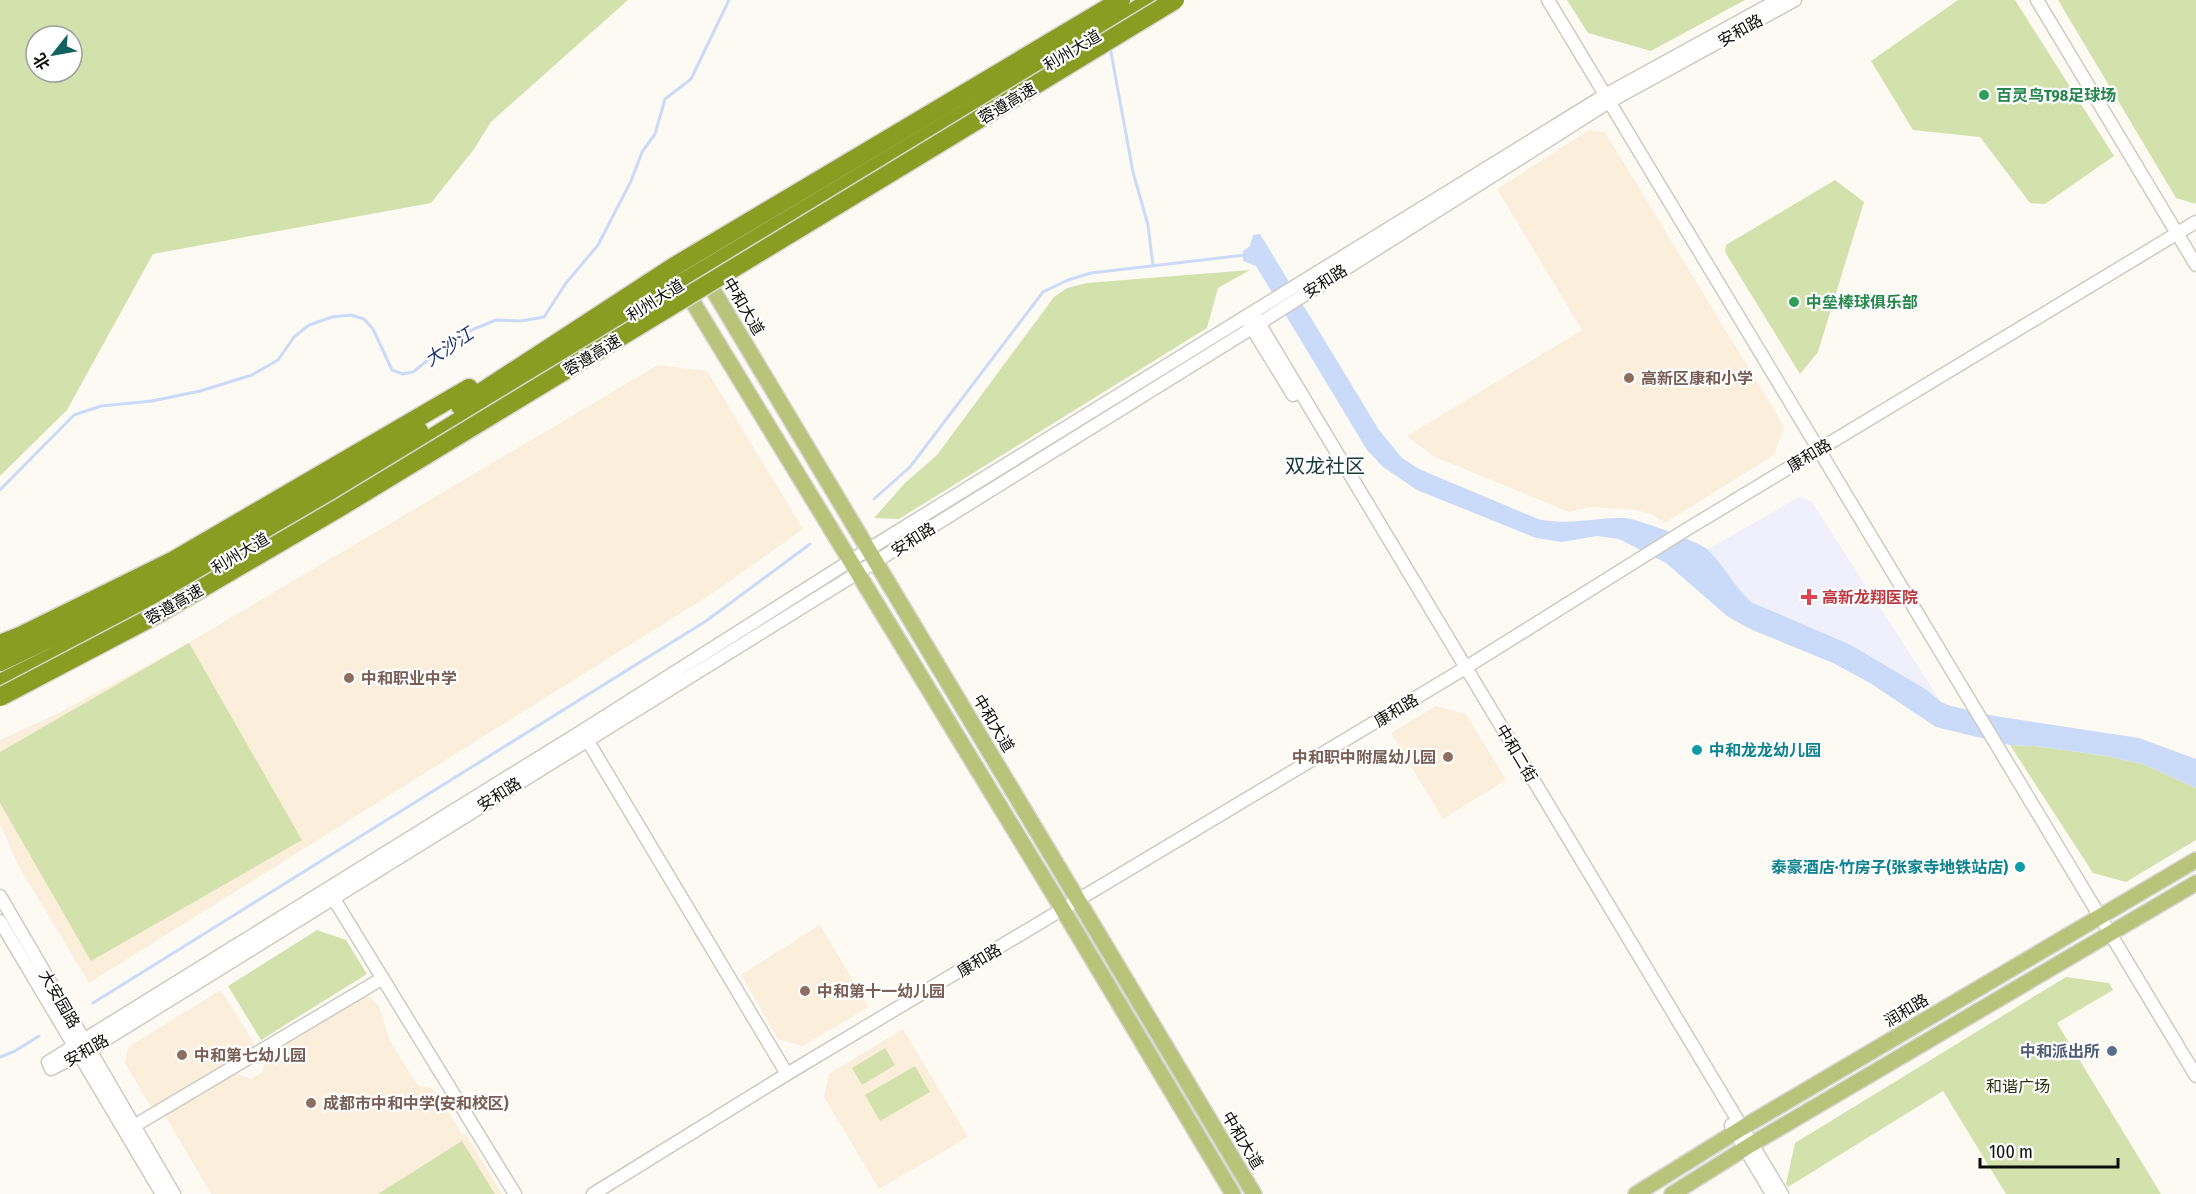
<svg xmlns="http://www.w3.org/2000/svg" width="2196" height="1194" font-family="'Fira Sans Condensed','Noto Sans SC',sans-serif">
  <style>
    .education { fill: #fbefdb }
    .medical { fill: #f0effc }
    .green { fill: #d3e1ad; fill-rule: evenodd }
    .water { fill: #cadaf9 }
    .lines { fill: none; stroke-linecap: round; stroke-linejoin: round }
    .stream { stroke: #cadaf9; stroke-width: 3 }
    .minor-casing { stroke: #cdcac3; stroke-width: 15 }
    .major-casing { stroke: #d8d8d8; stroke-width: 18 }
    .highway-casing { stroke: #d8d8d8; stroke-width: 21 }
    .minor { stroke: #fff; stroke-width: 12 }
    .major { stroke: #b9c47b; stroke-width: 15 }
    .highway { stroke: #8a9d23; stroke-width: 18 }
    .highway-bridge-casing { stroke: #d8d8d8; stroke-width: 21; stroke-linecap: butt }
    .highway-bridge { stroke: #8a9d23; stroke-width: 18 }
    .leisure-dot { fill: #2e9e5b; stroke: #fff; stroke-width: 2 }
    .education-dot { fill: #8d6e63; stroke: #fff; stroke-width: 2 }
    .health-dot { fill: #e0444e; stroke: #fff; stroke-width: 2 }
    .culture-dot { fill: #0f9aa8; stroke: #fff; stroke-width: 2 }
    .service-dot { fill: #5c6f8a; stroke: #fff; stroke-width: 2 }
    .labels { text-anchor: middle; stroke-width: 4.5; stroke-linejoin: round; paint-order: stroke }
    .street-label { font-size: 16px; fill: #0d0d0a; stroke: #fff }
    .leisure-label { font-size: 16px; font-weight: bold; fill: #27864d; stroke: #fff; text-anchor: start }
    .education-label { font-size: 16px; font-weight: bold; fill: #785e54; stroke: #fff; text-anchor: start }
    .health-label { font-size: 16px; font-weight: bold; fill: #be3a42; stroke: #fff; text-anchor: start }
    .culture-label { font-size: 16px; font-weight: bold; fill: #0d838f; stroke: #fff; text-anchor: start }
    .service-label { font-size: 16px; font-weight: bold; fill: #4e5e75; stroke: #fff; text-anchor: end }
    .park-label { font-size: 16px; fill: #2c350a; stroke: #fff }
    .water-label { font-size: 18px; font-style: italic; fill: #1d3571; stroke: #fff }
    .quarter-label { font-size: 20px; fill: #193b3a; stroke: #fff }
  </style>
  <rect width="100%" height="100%" fill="#fdfaf3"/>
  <path class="education" d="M1589 130 1605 132 1784 426 1774 455 1665 523 1651 514 1636 510 1591 507 1569 512 1433 456 1407 436 1582 330 1497 189Z
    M658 365 707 371 803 529 713 593 89 983 18 865 0 824V740L55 715 190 642Z
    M1436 706 1466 714 1506 780 1443 819 1391 733Z
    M820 925 869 1007 803 1046 778 1039 741 975Z
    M221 990 255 1045 152 1109 125 1063 128 1047Z
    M364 994 369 996 379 1006 390 1041 416 1083 420 1086 432 1088 437 1094 462 1134H466L502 1194H211L163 1112 229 1075 235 1073 251 1079 263 1072 266 1053Z
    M903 1029 968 1137 879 1189 824 1097 829 1074Z"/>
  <path class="medical" d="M1799 497 1811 501 1941 702 1927 690 1851 645 1751 602 1739 591 1707 550Z"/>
  <path class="green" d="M0 0H628L491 122 474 149 431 203 153 254 67 410 0 476ZM36 36H72V72H36Z
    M1567 0H1745L1651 51 1588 33Z
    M1958 0H2015L2114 156 2045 204 2030 203 1980 137 1913 130 1871 61Z
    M2058 0H2196V204L2176 198Z
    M1835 180 1864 202 1818 352 1800 374 1725 252 1726 245Z
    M1250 270 1218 288 1207 328 899 519 874 518 905 483 937 455 1054 297 1067 288 1087 283Z
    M189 643 302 840 91 961 0 803V752Z
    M2010 745 2036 746 2106 756 2143 764 2196 788V840L2126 882 2093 873Z
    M317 930 346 940 367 974 261 1040 228 986Z
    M2066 977 2109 983 2113 990 2057 1023 2161 1194H2006L1943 1091 1788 1187 1786 1184 1795 1143Z
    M885 1048 895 1065 862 1085 852 1068Z
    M915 1066 930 1092 880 1121 865 1095Z
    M462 1141 495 1194H378Z"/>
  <path class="water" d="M1260 234 1379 430 1402 458 1419 469 1538 519C1567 526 1595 517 1625 518 1638 519 1697 541 1707 549 1724 565 1734 587 1751 602L1851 645 1927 690 1941 702 1951 706 1995 716 2139 738 2196 759V788L2143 764 2106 756 2036 746 2010 745 1936 727 1870 683 1833 663 1750 629 1727 616 1666 563 1619 539 1597 536 1562 542 1536 538 1417 490 1383 467 1367 450 1256 266 1243 261V251L1250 246 1253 235Z"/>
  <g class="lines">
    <path class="stream" d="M1110 47 1133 172 1148 225 1153 266
      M0 490 74 415 101 406 152 401 200 391 252 375 278 360 294 337 309 325 332 317 351 315 364 319 373 329 392 370 403 374 413 372 449 343 474 329 496 320 521 321 544 317 566 283 598 245 631 181 642 152 655 134 665 99 691 79 729 0
      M874 499 910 467 1043 292 1068 280 1091 273 1245 255
      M93 1003 706 621 810 544
      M0 1057 15 1051 39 1036"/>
    <g class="minor-casing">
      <path id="minor" d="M1548 0 2196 1076
        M1778 0 1605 95 869 549 582 731 48 1062 51 1069 89 1050 1252 328 1609 102 1795 0
        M2037 0 2196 265
        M1256 318 1782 1194
        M1249 323 1293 395
        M583 733 787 1074
        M329 891 515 1194
        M0 896 174 1194
        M0 921 162 1194
        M1731 1125 1772 1194
        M134 1126 383 978
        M593 1194 787 1074 1457 673 1684 531 2196 222"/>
    </g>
    <g class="major-casing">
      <path id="major" d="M704 275 1254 1194
        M683 286 1060 905 1233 1194
        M1636 1194 1742 1128 2196 860
        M1672 1194 1752 1144 2196 883"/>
    </g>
    <g class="highway-casing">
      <path id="highway" d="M460 406 673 267 1121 0
        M0 644 22 635 174 560 469 388
        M0 662 120 605 419 431
        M0 683 120 624 175 592 425 442 682 283 1092 38 1152 0"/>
    </g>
    <use href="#minor" class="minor"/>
    <use href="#major" class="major"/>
    <use href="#highway" class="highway"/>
    <g class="highway-bridge-casing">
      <path id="highway-bridge" d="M0 697 158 614 339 508 1175 0"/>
    </g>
    <use href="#highway-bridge" class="highway-bridge"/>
  </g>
  <g class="leisure-dot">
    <circle cx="1984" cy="95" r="6"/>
    <circle cx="1794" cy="302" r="6"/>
  </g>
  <g class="education-dot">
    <circle cx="1629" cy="378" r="6"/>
    <circle cx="349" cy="678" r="6"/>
    <circle cx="1448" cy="757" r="6"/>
    <circle cx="805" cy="991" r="6"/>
    <circle cx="182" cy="1055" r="6"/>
    <circle cx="311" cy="1103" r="6"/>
  </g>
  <path class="health-dot" d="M1806 588h6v6h6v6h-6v6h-6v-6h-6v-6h6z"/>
  <g class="culture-dot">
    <circle cx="1697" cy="750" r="6"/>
    <circle cx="2020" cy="867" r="6"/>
  </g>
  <circle class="service-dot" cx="2112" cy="1051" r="6"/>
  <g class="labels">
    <g class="street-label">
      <text transform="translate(1740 30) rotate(-29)" y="6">安和路</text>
      <text transform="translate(1072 50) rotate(-31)" y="6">利州大道</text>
      <text transform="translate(1007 103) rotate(-31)" y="6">蓉遵高速</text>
      <text transform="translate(1325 281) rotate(-32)" y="6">安和路</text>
      <text transform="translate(655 300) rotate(-32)" y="6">利州大道</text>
      <text transform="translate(744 306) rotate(59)" y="6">中和大道</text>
      <text transform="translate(592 355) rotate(-31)" y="6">蓉遵高速</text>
      <text transform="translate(1809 455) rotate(-31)" y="6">康和路</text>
      <text transform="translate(913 539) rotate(-32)" y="6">安和路</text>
      <text transform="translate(240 553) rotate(-31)" y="6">利州大道</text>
      <text transform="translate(174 604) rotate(-30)" y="6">蓉遵高速</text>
      <text transform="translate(1396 710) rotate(-31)" y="6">康和路</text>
      <text transform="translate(994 723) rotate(59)" y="6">中和大道</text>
      <text transform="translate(1517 753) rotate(59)" y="6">中和二街</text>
      <text transform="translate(499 794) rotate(-32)" y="6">安和路</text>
      <text transform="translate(979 960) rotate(-31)" y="6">康和路</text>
      <text transform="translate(60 999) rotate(60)" y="6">大安园路</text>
      <text transform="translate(1906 1010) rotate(-31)" y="6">润和路</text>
      <text transform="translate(86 1050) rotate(-29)" y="6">安和路</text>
      <text transform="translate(1243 1140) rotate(59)" y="6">中和大道</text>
    </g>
    <g class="leisure-label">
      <text x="1996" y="101">百灵鸟T98足球场</text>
      <text x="1806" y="308">中垒棒球俱乐部</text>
    </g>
    <g class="education-label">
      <text x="1641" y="384">高新区康和小学</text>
      <text x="361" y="684">中和职业中学</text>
      <text x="1436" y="763" text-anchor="end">中和职中附属幼儿园</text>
      <text x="817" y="997">中和第十一幼儿园</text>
      <text x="194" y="1061">中和第七幼儿园</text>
      <text x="323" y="1109">成都市中和中学(安和校区)</text>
    </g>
    <g class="health-label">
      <text x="1822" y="603">高新龙翔医院</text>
    </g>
    <g class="culture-label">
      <text x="1709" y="756">中和龙龙幼儿园</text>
      <text x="2008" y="873" text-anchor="end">泰豪酒店·竹房子(张家寺地铁站店)</text>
    </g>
    <g class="service-label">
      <text x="2100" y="1057">中和派出所</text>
    </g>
    <g class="park-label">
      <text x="2018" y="1092">和谐广场</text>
    </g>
    <g class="water-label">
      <text transform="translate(449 347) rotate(-34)" y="6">大沙江</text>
    </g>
    <g class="quarter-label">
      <text x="1325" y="473">双龙社区</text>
    </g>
  </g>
  <g transform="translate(54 54) rotate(239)"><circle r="28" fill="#ffffff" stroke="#9e9e9d" stroke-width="1.5"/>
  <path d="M0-4.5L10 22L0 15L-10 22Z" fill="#126260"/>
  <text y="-9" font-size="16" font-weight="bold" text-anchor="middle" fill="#0d0d0a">北</text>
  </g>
  <path d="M1980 1158v9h138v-9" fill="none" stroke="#0d0d0a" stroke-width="3"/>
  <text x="1989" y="1158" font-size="18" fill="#0d0d0a" stroke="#ffffff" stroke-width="4.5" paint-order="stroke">100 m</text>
</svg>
